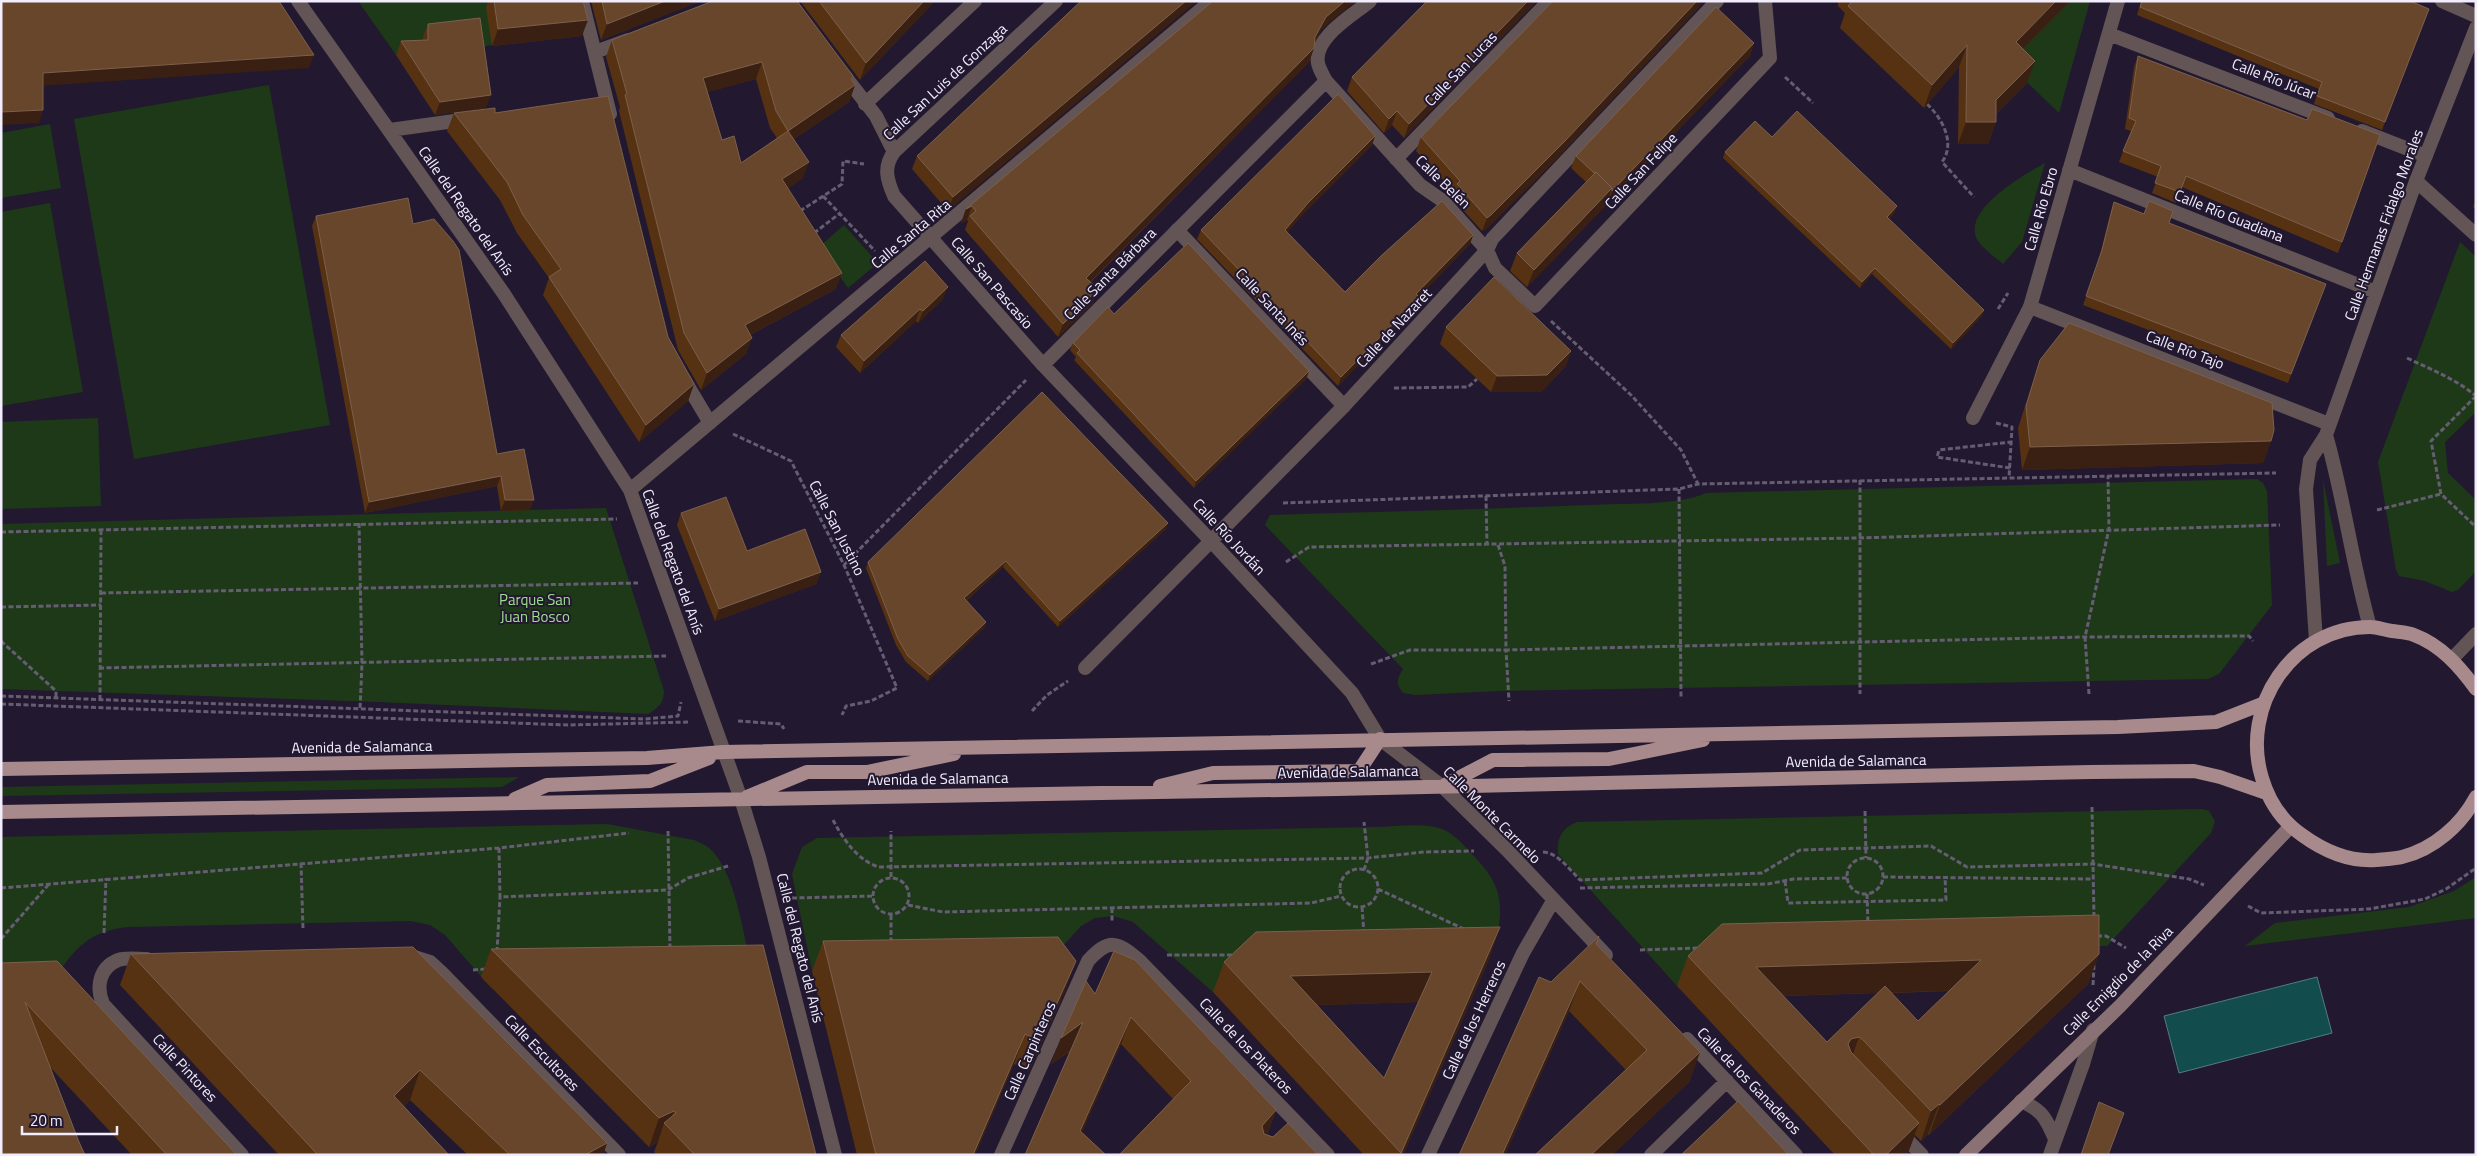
<svg xmlns="http://www.w3.org/2000/svg" width="2477" height="1156" font-family="'Titillium Web',sans-serif">
  <style>
    .green { fill: #1e3918 }
    .water { fill: #124c4d; stroke: #557c82 }
    .lines { fill: none; stroke-linecap: round; stroke-linejoin: round }
    .path { stroke: #655d72; stroke-width: 3; stroke-dasharray: 5 2.5; stroke-linecap: butt }
    .service { stroke: #635455; stroke-width: 14 }
    .pedestrian { stroke: #635455; stroke-width: 14 }
    .minor { stroke: #635455; stroke-width: 14 }
    .secondary { stroke: #8a7274; stroke-width: 14 }
    .primary { stroke: #a98a8c; stroke-width: 14 }
    .wall { fill: #563212; fill-rule: evenodd }
    .shaded-wall { fill: #3a2013 }
    .building { fill: #67462b; stroke: #7c604c; fill-rule: evenodd }
    .labels { text-anchor: middle; stroke-width: 4; stroke-linejoin: round; paint-order: stroke }
    .street-label { font-size: 15px; fill: #f2edfd; stroke: #221930 }
    .park-label { font-size: 15px; fill: #9ede8f; stroke: #221930 }
  </style>
  <rect width="100%" height="100%" fill="#221930"/>
  <path class="green" d="M358 1H488L495 45 396 55Z
    M2070 1H2090L2059 113 2008 64Z
    M269 85 330 425 134 459 74 119Z
    M50 124 61 188 1 198V133Z
    M2045 163 2022 242 2003 264C1995 257 1980 247 1976 237 1965 208 2024 175 2045 163Z
    M50 203 83 392 1 406V212Z
    M844 225 878 263 848 288 819 247Z
    M2460 242 2476 257V412L2445 442 2448 473 2476 500V571L2458 590 2452 592 2425 581 2399 576 2396 570 2378 462Z
    M98 418 101 506 1 509V422Z
    M2257 479 2263 483 2267 491 2272 605 2219 674 2208 679 1499 691 1415 695 1403 693C1395 683 1397 679 1403 669L1265 525 1270 515C1376 512 1483 509 1589 505 1622 503 1678 506 1706 493Z
    M2323 480 2340 563 2327 566Z
    M606 508 664 691C664 703 658 708 648 714L379 702 1 689V524Z
    M519 777 502 787 1 796V787Z
    M2202 809 2209 811 2215 821 2211 833 2107 946H2088L1677 986 1558 854C1557 838 1561 829 1577 822Z
    M607 824 694 840C698 842 704 844 708 847 736 870 744 938 752 973L492 989 445 935 430 925 411 921 128 927C84 931 72 954 47 988L1 989V837Z
    M1376 827C1396 827 1423 822 1442 829 1454 834 1463 844 1471 853 1497 880 1504 895 1498 932L1246 962 1213 992 1133 922 1113 916 1095 918 1081 926 1062 947 928 969 812 971 792 874 802 847 817 838Z
    M2476 877V918L2245 946 2275 923 2409 907 2454 891Z"/>
  <path class="water" d="M2317 977 2332 1033 2179 1073 2164 1016Z"/>
  <g class="lines">
    <path class="path" d="M1785 77 1813 103
      M1927 104C1942 118 1956 143 1942 162L1974 197
      M823 196 875 251
      M800 211 842 184 843 161 864 164
      M814 233 839 214
      M1998 309 2008 293
      M1551 321 1631 395 1681 450 1698 484
      M2407 358C2432 370 2454 378 2476 396
      M1394 388 1468 387 1477 379
      M2476 396 2431 441 2441 494 2476 527
      M1996 423 2012 427 2009 478
      M733 434 791 461 844 565 897 688 871 701 846 706 842 715
      M2010 468 1937 457 1939 450 2011 442
      M1860 480V694
      M1679 489 1681 697
      M1486 496 1487 545
      M1283 503 1679 489 1698 484 2276 473
      M2377 510 2441 494
      M359 523 362 663 360 710
      M1 532 617 519
      M1498 545 1505 566 1506 650 2085 637 2249 636 2253 641
      M1286 562 1309 547 1859 538 2280 525
      M844 565 1026 380
      M101 593 638 583
      M1 607 101 605
      M1 641 56 691V698
      M1371 664 1410 650H1506L1509 701
      M99 668 666 656
      M2089 694 2085 637 2109 529 2108 476
      M1 696 645 719 678 716 681 702
      M100 700 101 529
      M1 704 568 725 689 722
      M1032 711 1047 695 1068 681
      M738 721 781 724 784 729
      M2092 807 2094 919
      M1865 811 1866 858
      M833 820C843 839 858 861 879 867L1368 858 1424 852 1474 851
      M668 831 670 950
      M499 848 500 897 668 890 688 878 728 866
      M1543 852C1558 853 1569 869 1580 880L1762 873 1800 850 1931 846 1967 867 2093 864 2189 879 2204 885
      M1847 876a18 18 0 1 1 36 0a18 18 0 1 1-36 0Z
      M301 863 303 929
      M1340 888a19 19 0 1 1 38 0a19 19 0 1 1-38 0Z
      M1364 870 1368 858 1364 822
      M891 877V831
      M1883 877 2093 879
      M873 896a18 18 0 1 1 36 0a18 18 0 1 1-36 0Z
      M1785 881 1788 903 1946 900 1945 877
      M1 888 499 848 629 833
      M1580 888 1768 884 1793 879 1848 878
      M1378 889 1466 930
      M1867 894 1868 925
      M792 898 873 896
      M908 905 943 912 1311 903 1341 896
      M2248 906 2261 913 2369 909 2425 899 2446 889 2476 868
      M1362 907 1364 934
      M1112 908V922
      M891 915V944
      M104 933 106 878
      M2097 936H2106L2126 948
      M1 939 49 884
      M1640 950 1701 948
      M497 952 500 897
      M1167 955H1235
      M473 970 486 969
      M2093 985 2094 965"/>
    <path class="service" d="M1085 668 1211 541"/>
    <path class="pedestrian" d="M2416 181 2476 235
      M1177 230 1344 406
      M1973 418 2030 307
      M1899 1131 1922 1155"/>
    <path class="minor" d="M298 1 504 294 630 490 741 799 759 857 835 1155
      M582 1 610 114
      M1056 1 894 152C883 167 887 180 894 196L1043 365 1211 541 1352 693 1380 739 1443 787 1507 850 1606 955
      M2118 1 2030 307 2329 424
      M2442 1 2476 16
      M2109 34 2328 118
      M595 52 628 40
      M844 75 876 116 894 152
      M1326 81 1420 185 1443 201 1487 250 1495 268 1535 306 1770 58 1765 1
      M865 104 975 1
      M390 130 469 119
      M2362 131 2426 156
      M1396 159 1549 1
      M2069 170 2376 292
      M1043 365 1326 81C1323 75 1319 69 1318 63 1313 38 1352 16 1370 1
      M682 376 710 423
      M2326 435C2344 498 2352 563 2370 627
      M630 490 1211 1
      M1211 541 1344 406 1487 250 1492 239 1717 1
      M2316 641 2306 489 2310 460 2326 435 2416 181 2476 28
      M2452 659 2476 634
      M411 956 430 962 442 973 619 1155
      M147 959C138 959 126 957 118 960 99 968 96 987 103 1004L242 1155
      M1687 1039 1796 1155
      M2021 1101C2042 1110 2046 1118 2055 1139
      M1001 1155 1088 961C1109 938 1117 941 1140 961L1328 1155
      M1428 1155 1523 953 1553 901
      M1651 1155 1727 1081
      M2050 1155 2083 1064 2093 1030"/>
    <path class="secondary" d="M1966 1155 2120 1006 2290 827"/>
    <path class="primary" d="M2476 689C2460 667 2441 645 2414 635 2408 632 2399 632 2392 631 2385 630 2377 627 2370 627 2292 627 2240 707 2262 778 2269 802 2282 821 2302 835 2324 851 2348 862 2376 860 2384 859 2394 859 2402 857 2434 849 2461 825 2476 797
      M1 769 647 758 723 752 2118 727 2216 722 2262 704
      M1445 785 1493 760 1609 759 1703 740
      M1160 786 1213 773 1359 771 1380 739
      M747 797 807 772H867L954 754
      M515 799 547 785 650 781 709 758
      M1 812 1337 789 2091 772 2194 771 2220 777 2266 793"/>
  </g>
  <path class="wall" d="M488 1H583L582 36 492 46 486 8Z
    M591 1H701L601 40Z
    M713 1 852 80 855 85 849 102 794 139 803 178 788 188 836 289 750 335 746 354 701 390 678 350 619 111 620 107 606 57 612 40ZM756 79 770 128 777 138 741 163 722 140 707 92Z
    M800 1H935L860 80Z
    M1081 1 948 211 912 169 917 156Z
    M1537 1 1404 138 1392 125 1384 133 1347 91 1352 77Z
    M1553 1H1701L1699 7 1559 156 1486 229 1482 231 1452 198 1454 192 1416 151 1421 137Z
    M1838 1H1946L1947 2V1H2070L2023 49 2027 83 1996 114V122L1988 144H1958L1959 67 1924 108 1840 28 1845 13 1838 6Z
    M2141 1 2429 9 2382 130 2314 104 2319 89 2137 15Z
    M428 24 486 108 435 115 396 55 401 41 423 40V37Z
    M1321 30 1315 42 1314 48 1309 62 1091 282 1093 303 1058 337 965 230 968 221 967 220 961 223 966 209Z
    M1754 43 1750 56 1607 203 1606 205 1527 287 1510 271 1517 253 1586 182 1571 168 1576 156Z
    M2138 56 2307 120 2380 135 2338 253 2182 187 2176 203 2152 193 2158 177 2119 162 2131 131 2125 129 2134 67Z
    M454 113H495L668 337 694 384 688 401 639 442 543 295 549 278 517 233 500 200 447 131Z
    M1375 136 1372 145 1305 212 1287 232 1345 292 1473 235 1470 244 1419 296 1415 306 1338 386 1197 239 1201 230Z
    M1772 137 1895 212 1889 219 1984 310 1982 316 1951 349 1872 274 1860 288 1723 158 1725 152Z
    M2476 200V209L2473 207Z
    M2114 202 2326 284 2288 383 2083 305 2099 259 2111 211Z
    M316 216 413 224 497 454 530 510 501 511 497 486 365 513 312 226Z
    M943 299 918 323 916 321 860 373 836 347 841 335Z
    M1114 314 1309 371 1306 379 1194 488 1074 360 1076 357 1070 350 1073 343Z
    M1446 327 1571 351 1565 367 1541 392H1491L1440 344Z
    M2040 360 2271 441 2263 463 2022 470 2018 428Z
    M681 513 747 551 821 572 816 584 715 621 677 525Z
    M1166 529 1058 627 1003 567 966 601 986 622 984 628 928 681 906 662 896 645 866 568 868 562Z
    M823 941 1065 991 1029 1071 1014 1064 975 1155H857L812 971Z
    M1596 944 1700 1052 1689 1082 1612 1155H1535L1626 1070 1569 1011 1505 1155 1551 982Z
    M491 949 816 1155H657L654 1152 658 1142 649 1147 481 977Z
    M1114 951 1135 960 1276 1110 1267 1135 1273 1137 1288 1123 1318 1155H1119L1173 1099 1121 1044 1082 1132 1106 1155H1025L1071 1051 1051 1064 1061 1038 1086 981 1095 994Z
    M131 954 607 1143 603 1155H468L410 1100 404 1106 449 1155H279L120 985Z
    M2099 954 2088 984 1929 1135 1928 1134 1921 1141 1915 1135 1908 1153 1906 1155H1835L1677 986 1688 956ZM1949 991 1918 1021 1891 993ZM1878 993 1827 1042 1783 996Z
    M1490 957 1403 1155H1364L1213 992 1224 962ZM1419 1002 1384 1078 1317 1005H1320Z
    M1 963 237 1155H132L50 1067 79 1142Z"/>
  <path class="shaded-wall" d="M665 1H701L601 40 607 24Z
    M924 1H935L860 80 866 63Z
    M1186 1H1197L948 211 953 197Z
    M1345 1H1356L1321 30 1310 51 1315 37 1326 17Z
    M1528 1H1537L1404 138 1409 124Z
    M1696 1H1701L1699 7 1559 156 1486 229 1482 231 1487 218Z
    M2056 1H2070L2008 64 2016 42Z
    M588 20 582 36 492 46 498 29Z
    M1754 43 1750 56 1607 203 1612 191Z
    M1967 45 1959 67 1924 108 1932 85Z
    M1314 48 1309 62 1081 291 1086 278Z
    M314 55 309 68 38 86 43 73Z
    M2035 61 2027 83 1988 122 1996 100Z
    M762 62 756 79 697 95 703 78Z
    M853 76 848 90 855 85 849 102 782 147 788 131Z
    M491 95 486 108 435 115 440 102Z
    M43 110 39 123 1 125V112Z
    M1397 111 1392 125 1384 133 1389 119Z
    M1966 122H1996L1988 144H1958Z
    M1375 136 1372 145 1305 212 1282 239 1285 230 1308 203Z
    M809 162 803 178 776 196 782 179Z
    M1612 188 1606 205 1527 287 1534 270Z
    M972 206 967 220 961 223 966 209Z
    M1897 206 1895 212 1885 223 1887 217Z
    M1473 235 1470 244 1413 303 1416 294Z
    M1875 268 1872 274 1860 288 1862 282Z
    M842 273 836 289 738 341 745 325Z
    M948 287 943 299 918 323 923 311Z
    M1098 289 1093 303 1058 337 1063 324Z
    M1419 297 1415 306 1338 386 1341 377Z
    M920 309 916 321 860 373 864 361Z
    M1984 310 1982 316 1951 349 1953 343Z
    M752 338 746 354 701 390 707 373Z
    M1571 351 1565 367 1541 392H1491L1497 376Z
    M1309 371 1306 379 1194 488 1196 481Z
    M694 384 688 401 639 442 646 425Z
    M2271 441 2263 463 2022 470 2030 447Z
    M501 476 497 486 365 513 369 502Z
    M505 500H534L530 510 501 511Z
    M1168 523 1166 529 1058 627 1060 621Z
    M1006 561 1003 567 962 604 964 598Z
    M821 572 816 584 715 621 719 609Z
    M986 622 984 628 928 681 930 675Z
    M1500 927 1490 957 1403 1155H1401Z
    M2099 954 2088 984 1929 1135 1940 1105Z
    M1981 960 1970 990 1745 997 1756 967Z
    M1076 961 1065 991 1029 1071 1040 1041Z
    M1432 972 1421 1002 1279 1006 1290 976Z
    M1580 981 1569 1011 1505 1155H1502Z
    M1131 1017 1121 1044 1072 1155 1080 1131Z
    M1083 1022 1073 1049 1051 1064 1061 1038Z
    M1025 1034 1014 1064 975 1155H973Z
    M1859 1037 1848 1068V1044L1851 1039Z
    M1700 1052 1689 1082 1612 1155H1591Z
    M420 1070 410 1100 383 1126 394 1096Z
    M1939 1104 1928 1134 1921 1141 1931 1111Z
    M1276 1110 1266 1137 1253 1152 1262 1126Z
    M674 1111 668 1127 664 1123 658 1142 649 1147 659 1118Z
    M1919 1123 1908 1153 1906 1155H1886Z
    M607 1143 603 1155H585Z"/>
  <path class="building" d="M1 1H279L314 55 43 73V110L1 112Z
    M494 1H583L588 20 498 29Z
    M602 1H665L607 24Z
    M713 1H797L853 76 851 79 855 85 788 131 776 111 762 62 703 78 722 140 734 136 741 163 788 131 809 162 782 179 842 273 745 325 752 338 707 373 684 333 625 95 627 94 612 40Z
    M819 1H924L866 63Z
    M1081 1H1186L953 197 917 156Z
    M1213 1H1345L1326 17 1315 37 1314 48 1086 278 1098 289 1063 324 970 216 976 211 972 206 966 209Z
    M1427 1H1528L1409 124 1397 111 1389 119 1352 77Z
    M1553 1H1697L1564 142 1491 215 1487 218 1457 184 1460 181 1421 137Z
    M1852 1H1946L1947 2V1H2056L2016 42 2035 61 1996 100V122H1966L1967 45 1932 85 1848 6Z
    M2142 1H2410L2429 9 2385 122 2317 96 2322 82 2140 7Z
    M1716 7 1754 43 1612 191V188L1596 172 1594 173 1576 156Z
    M480 18 491 95 440 102 401 41 428 40V24Z
    M2138 56 2307 120 2312 109 2380 135 2342 242 2186 176 2180 192 2155 183 2161 166 2123 151 2136 121 2129 118Z
    M1338 94 1375 136 1308 203 1285 230 1345 292 1382 255 1442 201 1473 235 1416 294 1419 297 1341 377 1201 230Z
    M608 96 668 337 694 384 646 425 549 277 561 269 523 215 507 182 454 113 495 108V113Z
    M1797 111 1897 206 1887 217 1984 310 1953 343 1875 268 1862 282 1725 152 1755 121 1772 137Z
    M1596 172 1612 188 1534 270 1517 253Z
    M408 198 413 224 434 219 453 241 459 250 497 454 524 449 534 500H505L501 476 369 502 316 216Z
    M2149 201 2173 211 2169 223 2326 284 2291 374 2086 296 2102 250 2114 202 2144 214Z
    M1188 243 1309 371 1196 481 1077 353 1080 350 1073 343 1108 307 1114 314Z
    M925 261 948 287 923 311 920 309 864 361 841 335Z
    M1494 277 1571 351 1547 375 1497 376 1446 327Z
    M2069 323 2272 403 2274 430 2271 441 2030 447 2026 406 2040 360Z
    M1042 392 1168 523 1060 621 1006 561 964 598 986 622 930 675 908 656 898 639 868 562Z
    M726 497 747 551 805 529 821 572 719 609 681 513Z
    M2099 915V954L1940 1105 1939 1104 1931 1111 1863 1040 1859 1037 1851 1039 1848 1044 1851 1052 1919 1123 1886 1155H1874L1688 956 1722 924ZM1981 960 1918 1021 1885 986 1827 1042 1756 967Z
    M1500 927 1401 1153 1224 962 1256 932ZM1432 972 1384 1078 1290 976Z
    M1599 936 1596 944 1700 1052 1591 1155H1535L1647 1050 1580 981 1502 1155H1459L1539 977 1551 982Z
    M1058 937 1076 961 1040 1041 1025 1034 973 1155H876L823 941Z
    M763 945 816 1155H695L664 1123 676 1113 674 1111 659 1118 491 949Z
    M413 947 607 1143 585 1155H510L420 1070 394 1096 449 1155H318L131 954Z
    M1114 951 1135 960 1276 1110 1262 1126 1264 1134 1273 1137 1288 1123 1318 1155H1119L1191 1081 1131 1017 1080 1131 1106 1155H1025L1083 1022 1061 1038 1086 981 1095 994Z
    M57 961 237 1155H167L25 1002 79 1142 85 1155H1V963Z
    M1738 1101 1789 1155H1681Z
    M2099 1102 2124 1113 2108 1155H2081Z"/>
  <g class="labels">
    <g class="street-label">
      <text transform="translate(1461 69) rotate(-46)" y="5">Calle San Lucas</text>
      <text transform="translate(2274 79) rotate(21)" y="5">Calle Río Júcar</text>
      <text transform="translate(945 82) rotate(-43)" y="5">Calle San Luis de Gonzaga</text>
      <text transform="translate(1641 171) rotate(-47)" y="5">Calle San Felipe</text>
      <text transform="translate(1443 182) rotate(44)" y="5">Calle Belén</text>
      <text transform="translate(2041 209) rotate(-74)" y="5">Calle Río Ebro</text>
      <text transform="translate(466 211) rotate(55)" y="5">Calle del Regato del Anís</text>
      <text transform="translate(2229 216) rotate(22)" y="5">Calle Río Guadiana</text>
      <text transform="translate(2384 225) rotate(-70)" y="5">Calle Hermanas Fidalgo Morales</text>
      <text transform="translate(911 234) rotate(-40)" y="5">Calle Santa Rita</text>
      <text transform="translate(1110 274) rotate(-45)" y="5">Calle Santa Bárbara</text>
      <text transform="translate(992 283) rotate(49)" y="5">Calle San Pascasio</text>
      <text transform="translate(1272 307) rotate(47)" y="5">Calle Santa Inés</text>
      <text transform="translate(1394 328) rotate(-47)" y="5">Calle de Nazaret</text>
      <text transform="translate(2185 350) rotate(21)" y="5">Calle Río Tajo</text>
      <text transform="translate(837 528) rotate(63)" y="5">Calle San Justino</text>
      <text transform="translate(1229 537) rotate(47)" y="5">Calle Río Jordán</text>
      <text transform="translate(673 562) rotate(70)" y="5">Calle del Regato del Anís</text>
      <text transform="translate(362 747) rotate(-1)" y="5">Avenida de Salamanca</text>
      <text transform="translate(1856 761) rotate(-1)" y="5">Avenida de Salamanca</text>
      <text transform="translate(1348 772) rotate(-1)" y="5">Avenida de Salamanca</text>
      <text transform="translate(938 779) rotate(-1)" y="5">Avenida de Salamanca</text>
      <text transform="translate(1492 815) rotate(45)" y="5">Calle Monte Carmelo</text>
      <text transform="translate(800 948) rotate(76)" y="5">Calle del Regato del Anís</text>
      <text transform="translate(2118 981) rotate(-45)" y="5">Calle Emigdio de la Riva</text>
      <text transform="translate(1474 1020) rotate(-65)" y="5">Calle de los Herreros</text>
      <text transform="translate(1246 1046) rotate(46)" y="5">Calle de los Plateros</text>
      <text transform="translate(1030 1051) rotate(-66)" y="5">Calle Carpinteros</text>
      <text transform="translate(542 1053) rotate(46)" y="5">Calle Escultores</text>
      <text transform="translate(185 1068) rotate(47)" y="5">Calle Pintores</text>
      <text transform="translate(1749 1081) rotate(46)" y="5">Calle de los Ganaderos</text>
    </g>
    <g class="park-label">
      <text x="535" y="605">Parque San<tspan x="535" dy="17">Juan Bosco</tspan></text>
    </g>
  </g>
  <rect width="2477" height="1156" fill="none" stroke="#f2edfd" stroke-width="5"/>
  <path d="M22 1126v8h95v-8" fill="none" stroke="#f2edfd" stroke-width="2.5"/>
  <text x="30" y="1126" font-size="15" fill="#f2edfd" stroke="#221930" stroke-width="4" paint-order="stroke">20 m</text>
</svg>
